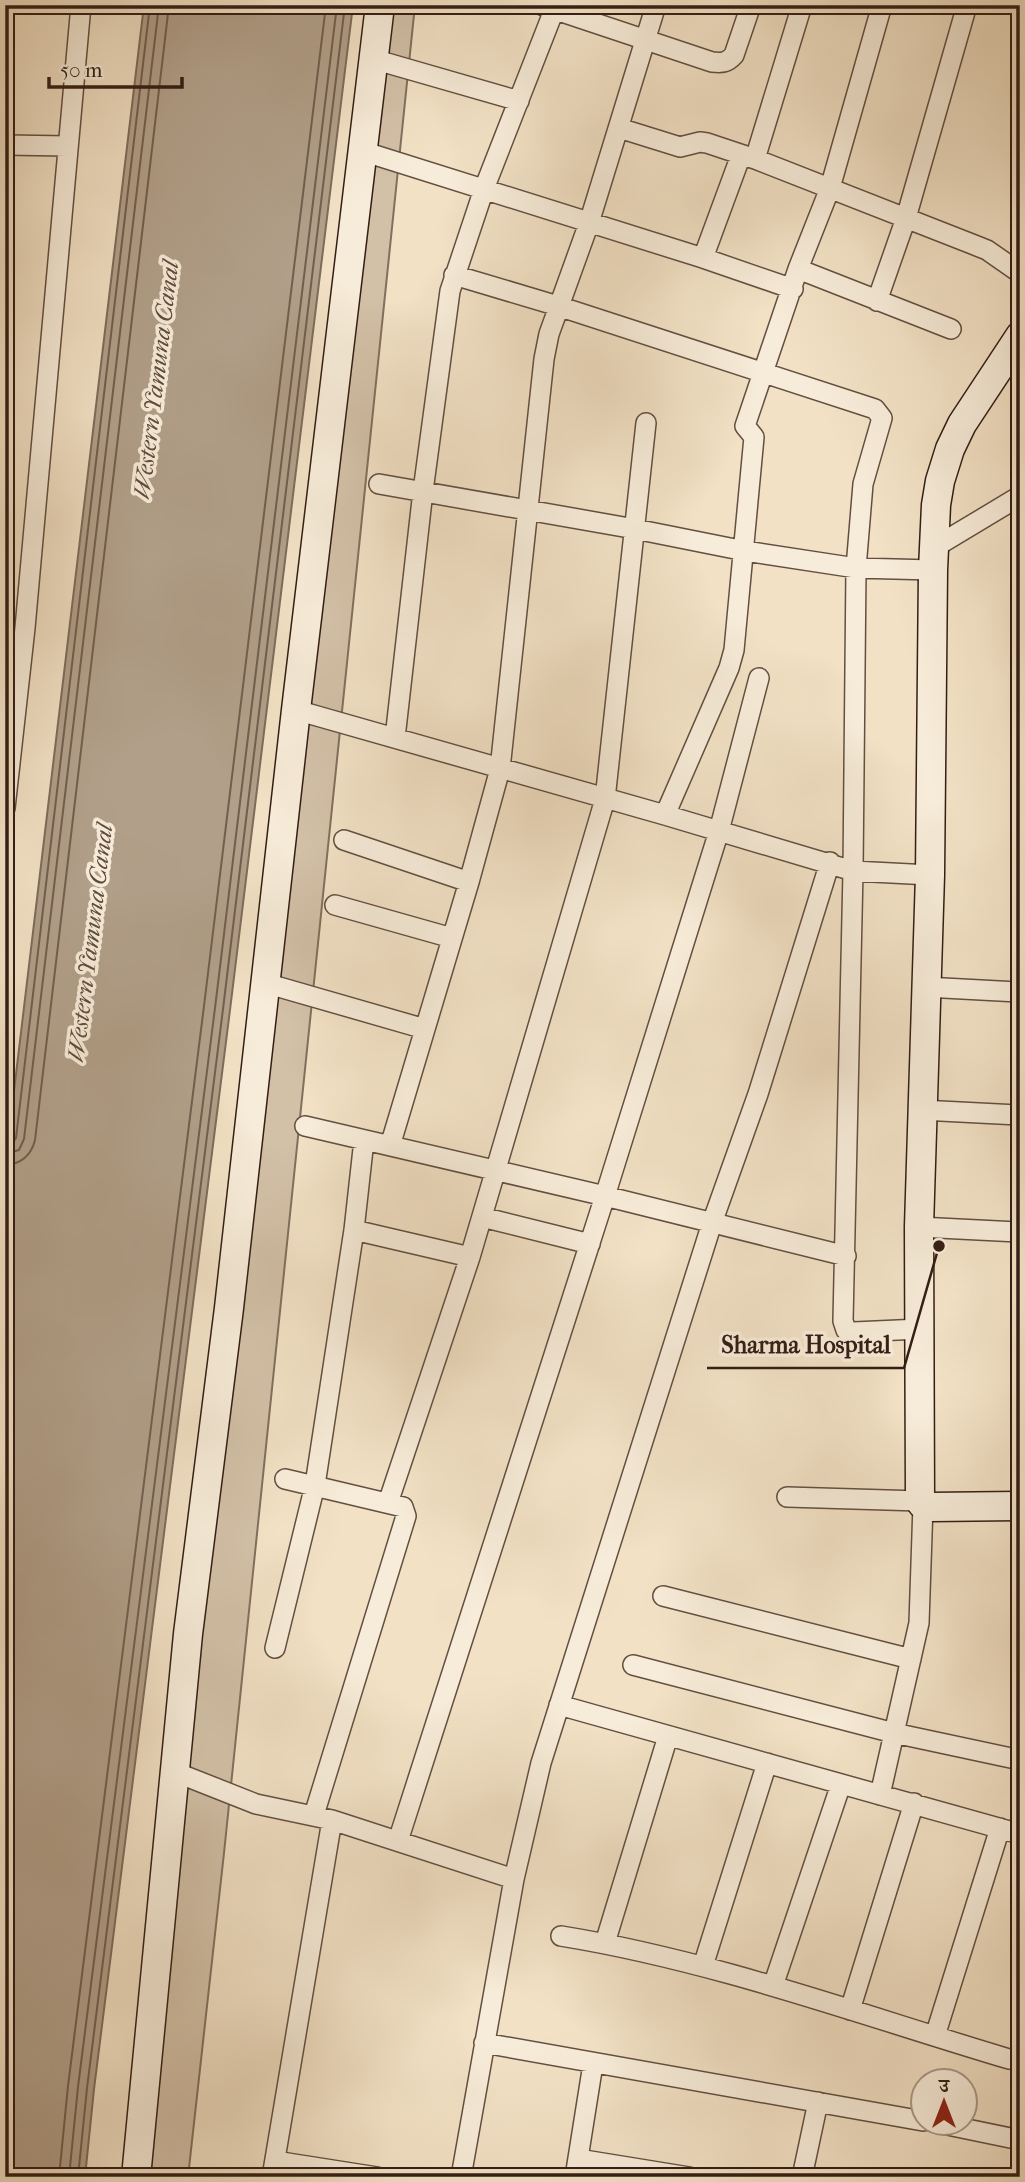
<svg xmlns="http://www.w3.org/2000/svg" width="1025" height="2182" font-family="'IM FELL French Canon','Noto Serif Devanagari',serif">
  <style>
    .green { fill: #d2c0a7; stroke: #826f5e; stroke-width: 2 }
    .water { fill: #b19f89; stroke: #7f6b5b; stroke-width: 2 }
    .lines { fill: none; stroke-linecap: round; stroke-linejoin: round }
    .shore { stroke: #725e4f; stroke-width: 2 }
    .street-casing { stroke: #634f41; stroke-width: 22 }
    .secondary-casing { stroke: #331e15; stroke-width: 31 }
    .street { stroke: #f7ecd9; stroke-width: 19 }
    .secondary { stroke: #f7ecd9; stroke-width: 28 }
    .labels { text-anchor: middle; stroke-width: 7; stroke-linejoin: round; paint-order: stroke }
    .water-label { font-size: 24px; font-style: italic; fill: #5f4b3e; stroke: #f7ecd9 }
    .leader { fill: none; stroke: #331e15; stroke-width: 2.5 }
    .callout-dot { fill: #331e15; stroke: #f7ecd9; stroke-width: 2.5 }
    .callout-label { font-size: 24px; text-anchor: middle; font-weight: bold; fill: #331e15; stroke: #f7ecd9; stroke-width: 7; stroke-linejoin: round; paint-order: stroke }
  </style>
  <rect width="100%" height="100%" fill="#f2e1c5"/>
  <filter id="stains"><feTurbulence type="fractalNoise" baseFrequency=".00286" numOctaves="4"/><feColorMatrix values="0 0 0 0 .2 0 0 0 0 .09 0 0 0 0 .02 0 0 0 .5 -.17"/></filter>
  <radialGradient id="worn" r=".72"><stop offset=".6" stop-color="#630" stop-opacity="0"/><stop offset="1" stop-color="#630" stop-opacity=".3"/></radialGradient>
  <path class="green" d="M389 5H415L224 1853 188 2177H139Z"/>
  <path class="water" d="M144 5H353L230 1010 94 2089 85 2177H5V1166Z"/>
  <g class="lines">
    <path class="shore" d="M5 1145 12 1144 16 1138 150 5
      M5 1154 19 1150 24 1139 159 5
      M5 1165C21 1164 31 1156 35 1140L169 5
      M59 2177 68 2086 204 1006 326 5
      M69 2177 78 2087 215 1008 337 5
      M78 2177 87 2088 223 1009 345 5"/>
    <g class="street-casing">
      <path id="street" d="M544 6 712 62C722 63 727 63 734 55L751 5
        M373 59 519 101
        M619 128 680 147 700 142 707 143 755 159 972 244 987 250 1020 273
        M5 145 68 146
        M362 151 703 258 793 289
        M755 159 802 5
        M703 258 741 155
        M798 269 951 329
        M454 275 558 306 875 409 882 418 863 484 856 568 853 871 843 1321 846 1330 854 1332 920 1329
        M877 301 906 218 967 5
        M379 484 635 529 745 551 856 568 933 570
        M935 547 1020 496
        M296 710 665 815 853 871 930 875
        M395 738 423 491 450 291 484 189 556 5
        M5 808 25 628 81 5
        M665 815 729 668 734 650 754 437 745 426 798 269 830 188 882 5
        M344 840 469 882
        M335 905 452 938
        M265 983 425 1029
        M925 987 1020 992
        M921 1110 1020 1115
        M305 1126 605 1196 846 1256
        M390 1146 469 882 500 769 544 359 549 334 589 223 656 5
        M482 1217 590 1244
        M919 1227 1020 1232
        M354 1230 470 1257
        M285 1479 403 1507 406 1516 314 1815
        M787 1497 920 1501
        M388 1503 470 1257 605 799 646 423
        M663 1596 911 1659
        M275 1648 315 1485 354 1230 364 1140
        M633 1665 894 1733 1020 1760
        M559 1705 1020 1834
        M175 1772 256 1804 332 1820 514 1879
        M880 1795 919 1623 923 1505
        M398 1841 605 1196 719 831 759 678
        M561 1936C715 1961 861 2015 1009 2059L1020 2060
        M605 1943 668 1736
        M703 1966 767 1763
        M773 1986 841 1784
        M850 2010 914 1803
        M935 2036 1000 1828
        M484 2043 923 2121
        M933 2122 1020 2140
        M578 2159 689 2177
        M275 2161 377 2177
        M272 2177 332 1820
        M461 2177 514 1879 541 1763 712 1223 758 1094 830 862
        M575 2177 593 2064
        M802 2177 818 2102"/>
    </g>
    <g class="secondary-casing">
      <path id="secondary" d="M1020 336 962 424 950 449 940 481 936 505 933 570 930 875 919 1227 920 1501 923 1505 930 1507 1020 1506
        M136 2177 188 1634 229 1308 296 710 380 5"/>
    </g>
    <use href="#street" class="street"/>
    <use href="#secondary" class="secondary"/>
  </g>
  <g class="labels">
    <g class="water-label">
      <text transform="translate(156 380) rotate(-83)" y="8">Western Yamuna Canal</text>
      <text transform="translate(90 943) rotate(-83)" y="8">Western Yamuna Canal</text>
    </g>
  </g>
  <path class="leader" d="M939 1246L904 1368H707"/>
  <circle class="callout-dot" cx="939" cy="1246" r="7"/>
  <g class="callout-label">
    <text x="806" y="1353">Sharma Hospital</text>
  </g>
  <rect width="1025" height="2182" fill="none" stroke="#f2e1c5" stroke-width="28"/>
  <rect x="7" y="7" width="1011" height="2168" fill="none" stroke="#331e15" stroke-width="3.5"/>
  <rect x="14" y="14" width="997" height="2154" fill="none" stroke="#331e15" stroke-width="2"/>
  <g transform="translate(944 2102)"><circle r="33" fill="#f7ecd9" stroke="#a99a8b" stroke-width="2"/>
  <path d="M0-5L12 26L0 18L-12 26Z" fill="#8f2418"/>
  <text y="-10" font-size="19" font-weight="bold" text-anchor="middle" fill="#331e15">उ</text>
  </g>
  <path d="M49 77v10h133v-10" fill="none" stroke="#331e15" stroke-width="3.5"/>
  <text x="60" y="77" font-size="21" fill="#331e15" stroke="#f7ecd9" stroke-width="5" paint-order="stroke">50 m</text>
  <rect width="100%" height="100%" filter="url(#stains)"/>
  <rect width="100%" height="100%" fill="url(#worn)"/>
</svg>
